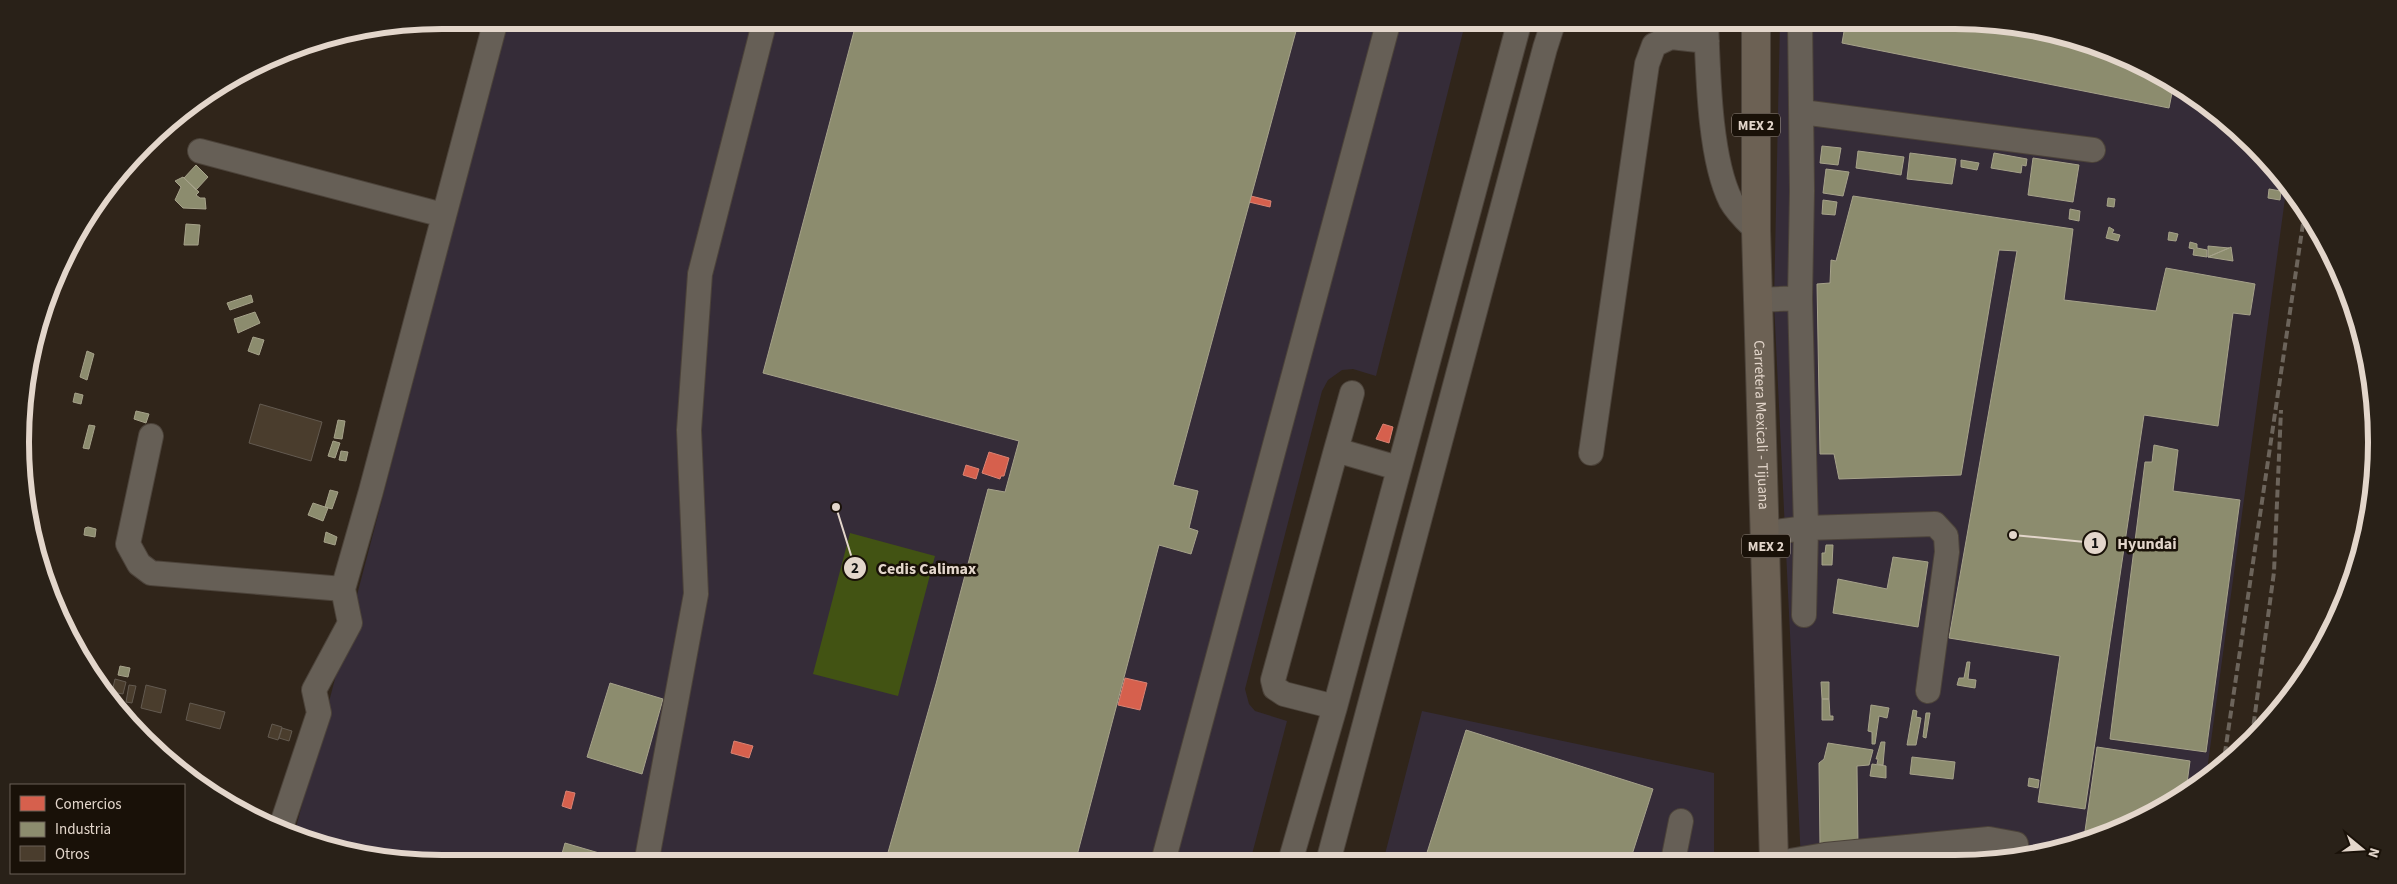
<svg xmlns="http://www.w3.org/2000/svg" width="2397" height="884" font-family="'Source Sans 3',sans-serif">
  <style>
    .industrial { fill: #352c38 }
    .green { fill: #425313 }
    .shops { fill: #d6604d; stroke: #da8373 }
    .industry { fill: #8c8c6e; stroke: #a6a28a }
    .building { fill: #4a3d2d; stroke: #635a50 }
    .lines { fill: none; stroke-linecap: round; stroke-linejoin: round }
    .minor-casing { stroke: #4c433a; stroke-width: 26 }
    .major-casing { stroke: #4c433a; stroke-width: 30 }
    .minor { stroke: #665f56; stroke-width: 24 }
    .major { stroke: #6c6154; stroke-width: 28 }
    .rail { stroke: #6c645b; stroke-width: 4; stroke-dasharray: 8 4; stroke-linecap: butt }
    .labels { text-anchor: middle; stroke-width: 5; stroke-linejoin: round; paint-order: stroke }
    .shield { fill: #191108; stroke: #a69b90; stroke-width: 1 }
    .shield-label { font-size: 14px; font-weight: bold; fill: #e3d6cb }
    .street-label { font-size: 15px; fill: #e3d6cb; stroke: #191108 }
    .rim { fill: none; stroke: #e3d6cb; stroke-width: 6 }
    .leader { fill: none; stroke: #e3d6cb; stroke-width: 2 }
    .callout-dot { fill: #e3d6cb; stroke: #191108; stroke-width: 2 }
    .mark-label { font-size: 15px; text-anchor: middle; font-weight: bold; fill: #111 }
    .callout-label { font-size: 16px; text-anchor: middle; font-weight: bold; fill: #e3d6cb; stroke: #191108; stroke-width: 5; stroke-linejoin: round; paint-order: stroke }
  </style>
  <rect width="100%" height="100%" fill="#30251a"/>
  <path class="industrial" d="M508 20H1466L1376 376 1353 369 1342 370 1328 380 1322 391 1245 689 1249 704 1255 711 1287 721 1250 862 442 864 333 850 294 835Z
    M1780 20H1955L2065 34 2142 64 2212 107 2272 164 2273 174 2287 184 2206 778 2141 821 2010 860 1801 861 1774 303Z
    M1422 711 1714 773V861L1383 862Z"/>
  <path class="green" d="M850 533 935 556 898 696 813 674Z"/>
  <path class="shops" d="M1251 196 1271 201 1270 207 1249 202Z
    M1383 424 1393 427 1389 443 1376 439Z
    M989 452 1009 458 1004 476H1001L1000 479 982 473Z
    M966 465 979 469 976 479 963 475Z
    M1125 678 1147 683 1140 710 1118 705Z
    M734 741 753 746 749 758 731 753Z
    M566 791 575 793 571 809 562 806Z"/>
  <path class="industry" d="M857 20H1299L1173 485 1198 491 1189 528 1198 531 1191 554 1159 545 1075 863H885L936 684 988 489 1005 492 1019 441 763 373Z
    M1846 20H1955L2064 34 2142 64 2174 83 2169 108 1842 43Z
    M1822 146 1841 148 1838 165 1820 163Z
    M1858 151 1904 157 1901 175 1856 168Z
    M1910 153 1956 159 1952 184 1907 179Z
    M1994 153 2027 159 2026 166 2022 165 2021 173 1991 168Z
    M2033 158 2079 165 2073 202 2028 195Z
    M1961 160 1979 163 1977 170 1961 167Z
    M196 165 208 177 196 190 184 178Z
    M1826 169 1849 172 1843 196 1823 193Z
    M183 177 199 192 196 195 200 198H205L206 209 183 208 175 200 181 187 175 181Z
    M2269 189 2281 191 2280 200 2268 198Z
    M1853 196 2073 229 2064 300 2156 311 2166 268 2255 284 2250 315 2233 313 2218 426 2144 415 2085 809 2038 802 2060 656 1949 638 2017 251 1999 250 1961 475 1839 479 1834 454H1820L1817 284 1830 283 1831 260 1836 261Z
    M2108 198 2115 199 2114 207 2107 206Z
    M1823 200 1837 202 1835 215 1822 214Z
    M2070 209 2080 211 2079 221 2069 219Z
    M186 224 200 225 198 245H184Z
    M2109 227 2114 230 2112 233 2120 235 2118 241 2106 238Z
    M2169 232 2178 234 2176 241 2168 240Z
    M2190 242 2197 244V248L2207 250V257L2193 255 2194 249 2189 248Z
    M2208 246 2229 248 2208 257Z
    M2231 247 2233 261 2208 257 2229 248Z
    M251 295 253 302 230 310 227 303Z
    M255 312 260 323 238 333 234 319Z
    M253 337 264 340 259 355 248 351Z
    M87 351 94 354 87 380 80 377Z
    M75 393 83 395 81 404 73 402Z
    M136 411 149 414 146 423 134 419Z
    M338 420 345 421 342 439 334 438Z
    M89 425 95 426 89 449 83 448Z
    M333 441 340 443 335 458 328 456Z
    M2154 445 2178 450 2173 491 2240 500 2206 752 2110 739 2145 462H2152Z
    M341 451 348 452 346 461 339 460Z
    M330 490 338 492 332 509 325 507Z
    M313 503 328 508 323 521 308 515Z
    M88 527 96 529 95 537 84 535 85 528Z
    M326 532 337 537 335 545 324 542Z
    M1826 545H1833L1832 565H1822V553H1825Z
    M1893 557 1928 562 1918 627 1833 613 1838 579 1887 589Z
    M1967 662H1970L1968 679 1976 680 1975 688 1957 685 1959 678H1964Z
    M120 666 130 668 128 677 118 675Z
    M1821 682H1829V699H1822Z
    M610 683 663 699 642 774 587 757Z
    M1822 699H1829L1830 716H1833V720H1822Z
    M1871 705 1889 708 1887 718 1879 716 1875 744H1872V732L1868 731Z
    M1913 710 1917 711 1916 717 1921 718 1916 745H1907Z
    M1926 713H1930L1926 738 1923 737Z
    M1466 730 1653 789 1630 861 1424 862Z
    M1881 742H1885L1883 765 1877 764 1878 759H1876Z
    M1828 743 1873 750 1869 765 1857 766 1858 847 1820 846 1819 763 1824 759Z
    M2097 747 2190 761 2186 791 2141 821 2084 838Z
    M1912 757 1955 762 1953 779 1910 774Z
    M1872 764 1886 766V778L1870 776Z
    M2029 778 2039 780 2038 788 2028 786Z
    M565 843 623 860 622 864H559Z"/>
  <path class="building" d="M260 404 322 422 311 461 249 443Z
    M115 679 126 682 123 694 112 692Z
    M129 685 136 686 132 703 126 702Z
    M146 685 166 690 161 713 141 708Z
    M190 703 225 712 220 729 186 720Z
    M272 724 282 727 278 740 268 737Z
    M282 728 292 731 289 741 279 738Z"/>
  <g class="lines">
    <g class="minor-casing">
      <path id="minor" d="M1706 20C1708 70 1709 158 1731 201 1737 212 1748 222 1756 230
        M1802 112 2093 150
        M200 151 443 215
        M1758 300 1800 298
        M151 436 128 544 139 564 151 573 343 589
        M1336 450 1352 393
        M1591 453 1647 64 1654 45 1671 37 1707 41
        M1766 533 1806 528 1800 298 1802 191 1800 20
        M1804 615 1806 528 1935 524 1946 536 1947 552 1928 691
        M1335 707 1284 694 1275 688 1273 680 1336 450 1398 468
        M280 830 319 713 314 690 350 623 343 589 371 491 496 20
        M1673 861 1681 821
        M1790 861 1825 855 1989 839 2016 844
        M1163 862 1389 20
        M1290 862 1335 707 1520 20
        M1328 862 1545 48 1554 20
        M646 864 696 594 689 430 700 274 765 20"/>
    </g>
    <g class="major-casing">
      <g id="major">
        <path id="s1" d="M1756 20V230L1774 861"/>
      </g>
    </g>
    <use href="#minor" class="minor"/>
    <use href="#major" class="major"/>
    <path class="rail" d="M2252 736 2274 572 2281 410
      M2223 766 2305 210"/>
  </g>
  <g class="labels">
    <g class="shield">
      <rect x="1732" y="113.5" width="48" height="23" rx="4"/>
      <rect x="1742" y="534.5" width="48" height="23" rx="4"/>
    </g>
    <g class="shield-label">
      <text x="1756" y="130">MEX 2</text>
      <text x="1766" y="551">MEX 2</text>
    </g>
    <g class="street-label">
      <text dy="5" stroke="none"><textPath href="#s1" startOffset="405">Carretera Mexicali - Tijuana</textPath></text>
    </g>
  </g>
  <path d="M0 0H2397V884H0ZM442 29H1955A413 413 0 0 1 2368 442V442A413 413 0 0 1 1955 855H442A413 413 0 0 1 29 442V442A413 413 0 0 1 442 29Z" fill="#292118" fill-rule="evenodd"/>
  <path class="rim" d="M442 29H1955A413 413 0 0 1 2368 442V442A413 413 0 0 1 1955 855H442A413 413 0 0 1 29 442V442A413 413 0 0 1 442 29Z"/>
  <path class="leader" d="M2013 535L2095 543M836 507L855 568"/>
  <g class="callout-dot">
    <circle cx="2013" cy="535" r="5"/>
    <circle cx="836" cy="507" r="5"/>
    <circle cx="2095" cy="543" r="12"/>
    <circle cx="855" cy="568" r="12"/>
  </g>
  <g class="mark-label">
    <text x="2095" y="548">1</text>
    <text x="855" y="573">2</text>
  </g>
  <g class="callout-label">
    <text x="2147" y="549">Hyundai</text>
    <text x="927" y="574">Cedis Calimax</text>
  </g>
  <rect x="10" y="784" width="175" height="90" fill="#191108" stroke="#6a6056"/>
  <rect x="20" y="796" width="25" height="15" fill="#d6604d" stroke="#6a6056"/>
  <text x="55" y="809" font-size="15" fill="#e3d6cb">Comercios</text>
  <rect x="20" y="822" width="25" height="15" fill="#8c8c6e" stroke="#6a6056"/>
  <text x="55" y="834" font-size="15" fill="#e3d6cb">Industria</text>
  <rect x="20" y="846" width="25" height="15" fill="#4a3d2d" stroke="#6a6056"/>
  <text x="55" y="859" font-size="15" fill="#e3d6cb">Otros</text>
  <g transform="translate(2362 849) rotate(108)" stroke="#191108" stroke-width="4" paint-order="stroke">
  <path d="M0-4L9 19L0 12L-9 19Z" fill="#e3d6cb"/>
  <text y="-8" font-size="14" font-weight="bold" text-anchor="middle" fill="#e3d6cb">N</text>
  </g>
</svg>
